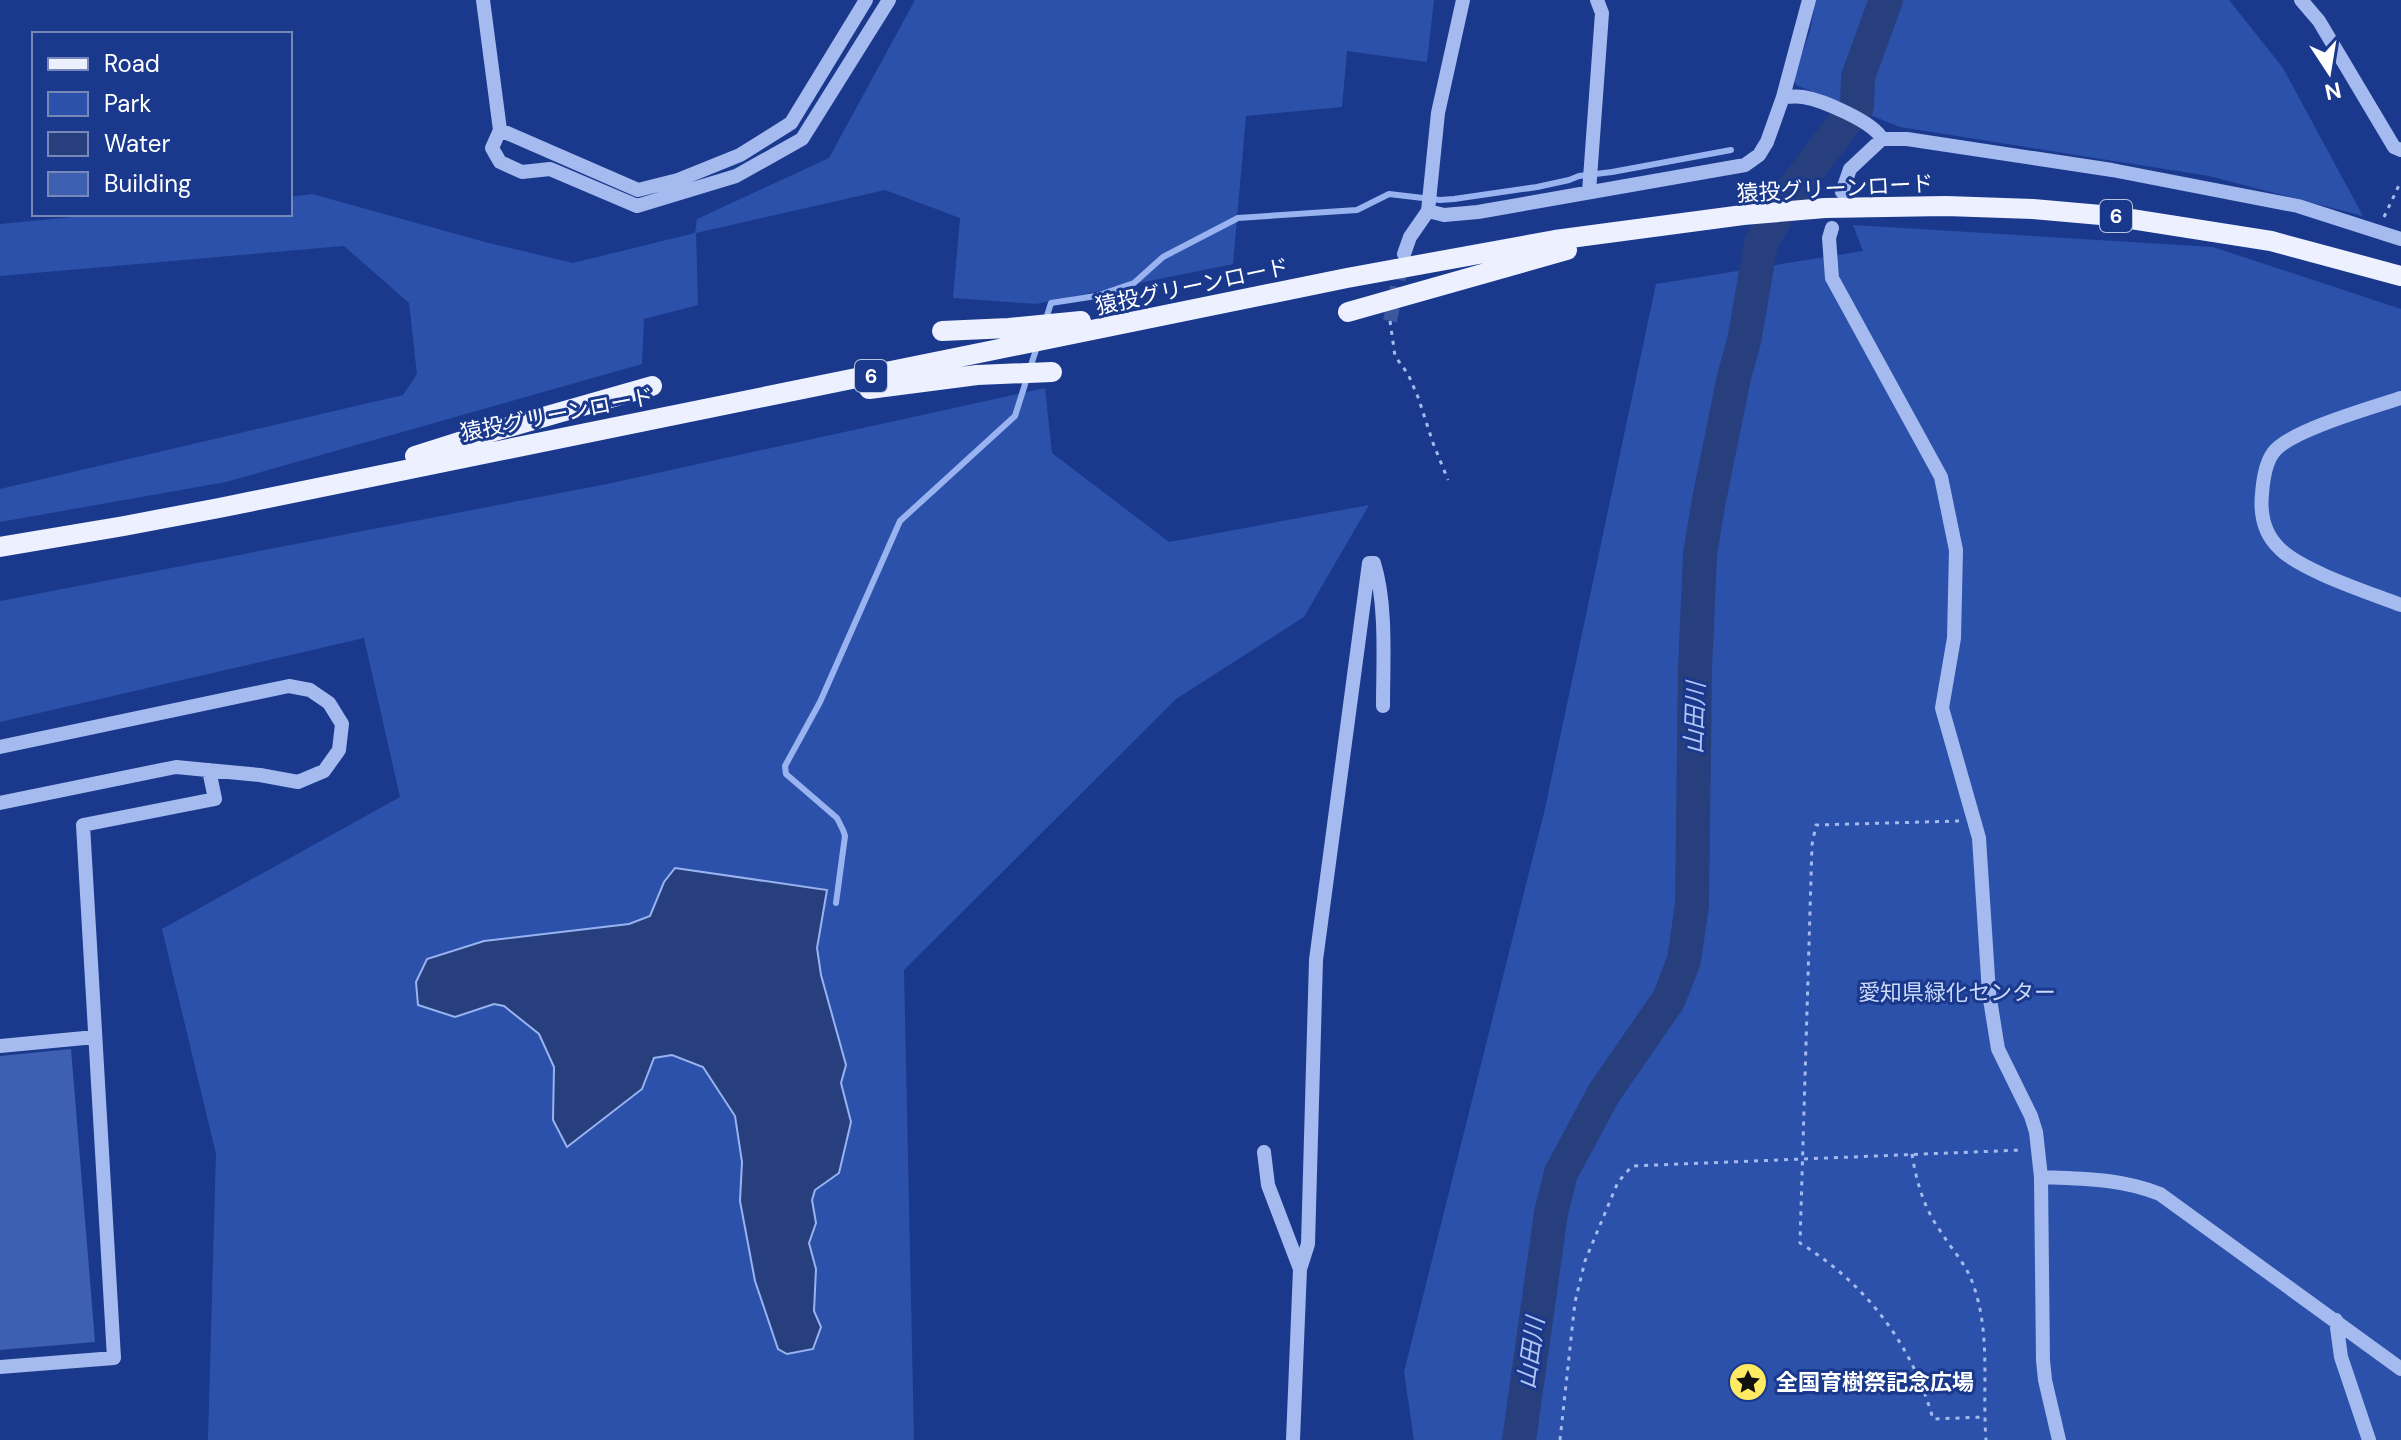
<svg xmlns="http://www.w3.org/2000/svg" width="2401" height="1440" font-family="'DM Sans','Noto Sans JP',sans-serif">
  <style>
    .green { fill: #2c51aa }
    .water { fill: #273f7d; stroke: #98b3f0; stroke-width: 2 }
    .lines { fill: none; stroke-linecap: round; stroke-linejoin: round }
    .stream { stroke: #98b3f0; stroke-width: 6 }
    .river { stroke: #273f7d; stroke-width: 34 }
    .building { fill: #3e60b2 }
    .minor-tunnel { stroke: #3c579d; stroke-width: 14; stroke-dasharray: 14 7; stroke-linecap: butt }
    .path { stroke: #a5baee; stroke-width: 3; stroke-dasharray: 4 6; stroke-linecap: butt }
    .minor { stroke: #a5baee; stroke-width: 14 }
    .major { stroke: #ecf0ff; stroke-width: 20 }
    .labels { text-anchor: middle; stroke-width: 6; stroke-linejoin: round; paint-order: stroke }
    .shield { fill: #1a398c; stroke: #bac4dc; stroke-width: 2 }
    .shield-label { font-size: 20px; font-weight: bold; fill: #fff }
    .street-label { font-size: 22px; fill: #fff; stroke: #1a398c }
    .park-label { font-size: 22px; fill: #cbd9fa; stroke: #1a398c }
    .poi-label { font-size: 22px; font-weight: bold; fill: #fff; stroke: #1a398c; text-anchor: start }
    .water-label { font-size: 24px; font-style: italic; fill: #b1c5f5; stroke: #1a398c }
  </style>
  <rect width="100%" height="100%" fill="#1a398c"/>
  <path class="green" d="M915 0H1434L1427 62 1347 51 1342 107 1246 116 1233 264 1036 304 953 298 960 218 885 190 696 233 698 305 644 319 642 364 226 482 0 522V489L403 395 417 374 409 303 344 246 0 276V224L104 214H290V197L312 194 485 242 573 263 695 233 697 219 829 158Z
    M1816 0H2229L2283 68 2363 216 2209 176 1900 127 1796 85 1793 78 1810 31Z
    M1853 225 2213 247 2401 309V1440H1414L1404 1372 1544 813 1656 284 1863 251Z
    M1045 388 1052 453 1169 542 1369 505 1304 617 1176 699 904 970 914 1440H208L216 1154 162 929 400 797 364 638 0 722V601L607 484Z"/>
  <path class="water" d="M675 868 827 890 817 948 821 975 846 1065 841 1083 851 1122 839 1173 815 1190 812 1200 816 1223 809 1243 816 1269 814 1311 821 1327 813 1349 787 1354 778 1349 755 1281 740 1201 742 1162 735 1116 703 1067 672 1055 654 1058 642 1089 567 1147 553 1120 554 1067 539 1034 504 1006 494 1004 455 1017 418 1005 416 982 427 959 484 941 629 924 650 916 664 882Z"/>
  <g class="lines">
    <path class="stream" d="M1045 322 1051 303 1096 296 1134 283 1163 257 1238 218 1357 210 1389 194 1440 200 1454 199 1537 187 1569 180 1579 176 1612 172 1731 150
      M1030 368 1038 344
      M836 903 845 836 843 830 837 818 786 774 785 766 820 702 900 521 1015 416 1027 378"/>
    <path class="river" d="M1519 1440 1551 1213 1561 1173 1604 1093 1669 999 1684 960 1692 905 1695 669 1700 554 1709 500 1734 377 1744 341 1761 243 1787 198 1857 106 1858 77 1886 0"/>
  </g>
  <path class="building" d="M71 1049 95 1342 0 1350V1056Z"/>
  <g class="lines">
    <path class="minor-tunnel" d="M1390 321 1402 263"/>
    <path class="path" d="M2384 217 2401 181
      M1390 321 1395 356 1408 374 1418 397 1433 443 1448 480
      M1959 821 1816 825 1812 845 1800 1243C1866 1284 1912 1344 1933 1419L1985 1417
      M1912 1154C1916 1180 1924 1208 1939 1229 1951 1249 1967 1264 1974 1287 1991 1336 1982 1389 1986 1440
      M1560 1440 1575 1302 1585 1261 1618 1182 1632 1166 2022 1150"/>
    <path class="minor" d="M483 0 500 130 492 148 500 162 522 172 550 169 637 206 736 176 802 139 889 0
      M2301 0 2319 21 2394 147 2401 150
      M1783 97C1789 97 1796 96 1803 97 1822 100 1874 122 1882 139
      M500 130 638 190 678 180 740 155 791 123 866 0
      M1589 192 1602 13 1597 0
      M1842 192 1850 169 1882 139H1907L2112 170 2298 206 2401 239
      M1428 211 1444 215 1478 212 1745 165 1759 155 1767 142 1783 97 1809 0
      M1832 228 1829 238 1832 278 1941 477 1956 550 1954 638 1942 708 1979 838 1989 993 1998 1049 2031 1116 2036 1132 2041 1177 2043 1360 2045 1380 2059 1440
      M1404 254 1410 237 1428 211 1438 113 1463 0
      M2401 398C2374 407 2288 431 2273 453 2265 464 2263 480 2262 494 2260 514 2264 534 2280 549 2302 571 2370 593 2401 605
      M0 747 289 686 310 690 329 703 342 724 339 750 324 771 298 782 260 775 176 767 0 803
      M0 1046 95 1037
      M1264 1152 1268 1185 1300 1269
      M2041 1177C2083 1179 2120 1178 2160 1194L2401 1369
      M2336 1320 2341 1357 2369 1440
      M0 1367 114 1358 83 825 215 799 209 770
      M1293 1440 1300 1269 1308 1244 1316 960 1369 563H1374C1387 604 1383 663 1383 706"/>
    <path class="major" d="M1348 312 1567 250
      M942 331 1009 328 1081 321
      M869 389 977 375 1052 372
      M415 456 481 435 652 386
      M0 547 124 526 219 508 1347 278 1555 240 1743 215 1825 208 1946 206 2033 209 2112 216 2271 241 2401 276"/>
  </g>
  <defs>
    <g id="sight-disc" transform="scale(2)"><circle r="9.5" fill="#ffeb62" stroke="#1a398c"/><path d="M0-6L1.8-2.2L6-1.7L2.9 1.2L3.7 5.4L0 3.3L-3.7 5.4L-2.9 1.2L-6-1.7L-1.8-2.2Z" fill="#111"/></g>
  </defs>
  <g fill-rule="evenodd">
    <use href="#sight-disc" x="1748" y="1382"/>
  </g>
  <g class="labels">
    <g class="shield">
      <rect x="2100" y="200" width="32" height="32" rx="6"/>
      <rect x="855" y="360" width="32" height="32" rx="6"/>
    </g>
    <g class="shield-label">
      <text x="2116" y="223">6</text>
      <text x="871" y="383">6</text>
    </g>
    <g class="street-label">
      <text transform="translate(1835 188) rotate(-3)" y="8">猿投グリーンロード</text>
      <text transform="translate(1192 286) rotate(-12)" y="8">猿投グリーンロード</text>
      <text transform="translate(557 414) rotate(-11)" y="8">猿投グリーンロード</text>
    </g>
    <g class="park-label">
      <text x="1957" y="1000">愛知県緑化センター</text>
    </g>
    <g class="poi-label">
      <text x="1776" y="1390">全国育樹祭記念広場</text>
    </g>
    <g class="water-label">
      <text transform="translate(1695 718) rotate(-88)" y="8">山田川</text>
      <text transform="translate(1531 1353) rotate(-82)" y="8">山田川</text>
    </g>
  </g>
  <rect x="32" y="32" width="260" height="184" fill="#1a398c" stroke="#7688ba" stroke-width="2"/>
  <rect x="48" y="58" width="40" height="12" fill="#ecf0ff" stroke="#7688ba" stroke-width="2"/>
  <text x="104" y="72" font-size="24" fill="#ffffff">Road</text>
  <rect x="48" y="92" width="40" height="24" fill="#2c51aa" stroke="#7688ba" stroke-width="2"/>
  <text x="104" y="112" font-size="24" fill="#ffffff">Park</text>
  <rect x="48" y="132" width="40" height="24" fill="#273f7d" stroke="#7688ba" stroke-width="2"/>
  <text x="104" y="152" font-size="24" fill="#ffffff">Water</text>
  <rect x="48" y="172" width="40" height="24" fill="#3e60b2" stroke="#7688ba" stroke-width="2"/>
  <text x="104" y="192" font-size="24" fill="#ffffff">Building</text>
  <g transform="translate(2329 72) rotate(168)" stroke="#1a398c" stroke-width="6" paint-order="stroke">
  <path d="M0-6L14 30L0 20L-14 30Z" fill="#ffffff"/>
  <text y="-12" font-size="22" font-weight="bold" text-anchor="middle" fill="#ffffff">N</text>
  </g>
</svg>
